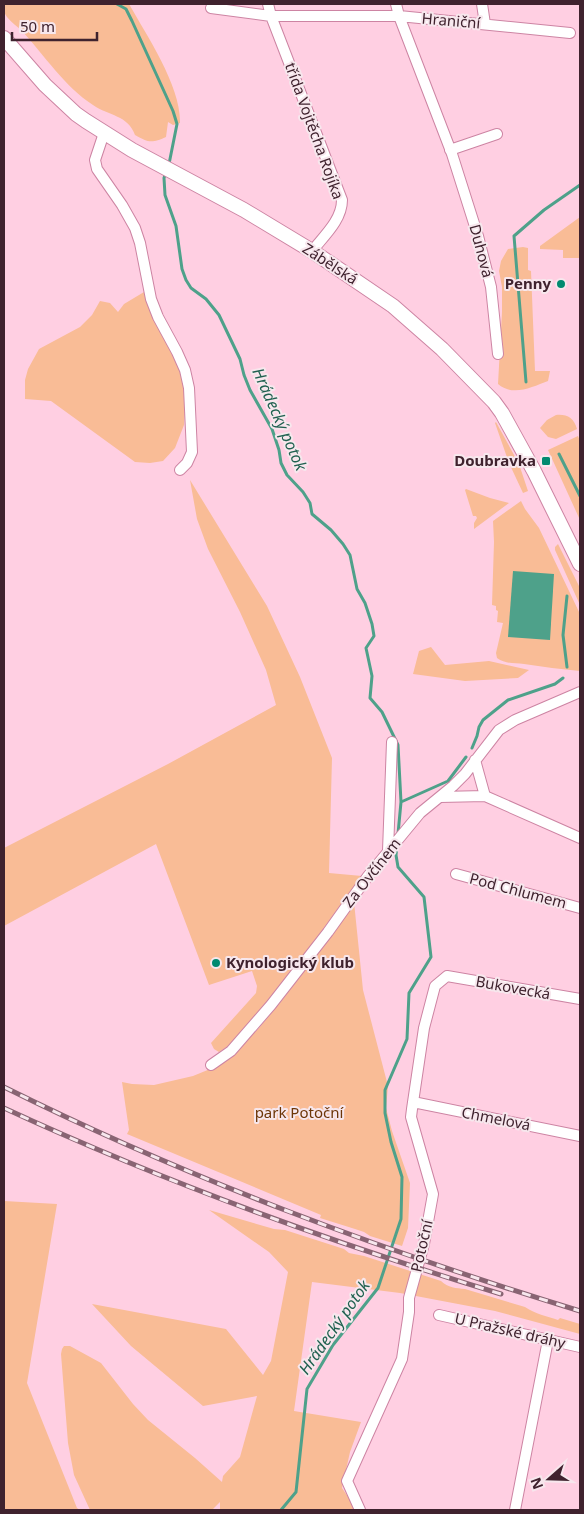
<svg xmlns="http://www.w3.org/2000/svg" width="584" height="1514" font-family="'Noto Sans',sans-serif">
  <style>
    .green { fill: #f9bc96 }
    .water { fill: #4ea18a }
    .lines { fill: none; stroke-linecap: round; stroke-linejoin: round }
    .stream { stroke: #4ea18a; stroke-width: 3 }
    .street-casing { stroke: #cd84a3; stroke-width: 12 }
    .secondary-casing { stroke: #cd84a3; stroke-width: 16 }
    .street { stroke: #fff; stroke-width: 10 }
    .secondary { stroke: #fff; stroke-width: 14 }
    .rail-casing { stroke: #896473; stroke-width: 5 }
    .rail { stroke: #f7e7ed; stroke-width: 3; stroke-dasharray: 9; stroke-linecap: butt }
    .poi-dot { fill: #018a70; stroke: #f7e7ed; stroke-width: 2 }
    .labels { text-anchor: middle; stroke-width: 4; stroke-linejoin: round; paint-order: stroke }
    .street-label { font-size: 15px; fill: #3f222e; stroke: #f7e7ed }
    .poi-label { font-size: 15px; font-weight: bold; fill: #3f222e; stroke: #f7e7ed; text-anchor: end }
    .park-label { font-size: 15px; fill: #6d3608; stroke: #f7e7ed }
    .water-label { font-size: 16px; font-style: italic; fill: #206150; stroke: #f7e7ed }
  </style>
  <rect width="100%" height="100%" fill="#ffcfe2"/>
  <path class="green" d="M4 4H129C147 36 181 86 180 123L173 125 168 122 166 137C151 144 148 142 135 135 128 115 109 116 93 105 64 86 45 56 22 31 16 25 6 19 4 11 3 9 4 6 4 4Z
    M580 217V258H563V250L540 249V246Z
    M523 247 528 248V270L531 271 535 371H550L548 381C532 387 513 397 498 384L502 312V287L499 271 501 261 508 249Z
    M144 292 179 367 186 392 184 425 175 448 163 461 150 463 135 462 51 401 25 399V380L28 369 39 349 80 327 92 315 100 301 110 303 118 312 124 304Z
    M556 415C567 414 574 418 577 429L556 439 548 437 540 428 547 420Z
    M496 422 519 464 528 491 523 493 509 463 495 423Z
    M578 436 580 441V520L548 450Z
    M190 480 267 606 300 677 332 758 329 873 362 876 276 993 228 1046 219 1052 214 1049 211 1043 256 993 257 986 252 971 209 985 156 844 4 926V848L168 764 276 705 266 670 240 612 208 549 197 519Z
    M466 489 490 498 509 503 474 529V523L477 518 476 516H473L465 490Z
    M521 501 525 509 539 528 580 614V671C561 669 543 667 524 664 514 663 505 664 497 658L496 653 503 623 497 622 498 611 496 610V606L492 605 494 542 493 521Z
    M558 544 580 588V605L555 550V547Z
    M431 647 445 665 489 661 529 670 518 678 465 681 413 674 419 651Z
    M354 902 363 990 388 1086 386 1108 392 1131 410 1183 408 1228 402 1246 370 1236 364 1232 355 1229 320 1218 321 1215 127 1134 129 1130 122 1082 132 1084 154 1085 193 1076 215 1067 233 1055 259 1028 283 999Z
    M4 1201 57 1204 27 1383 77 1508 80 1510H4Z
    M209 1210 274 1229 285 1230 344 1249 349 1253 364 1256 441 1281C448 1288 456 1288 465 1289L525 1307C536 1314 546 1316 558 1320L560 1318 580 1324V1334L495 1311 400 1293 312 1282 294 1411 361 1422 350 1452 342 1488 357 1510H220V1502L212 1510H90L74 1475 68 1443 61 1354 62 1349 64 1346H70L101 1363 133 1404 148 1420 195 1458 222 1482 223 1476 240 1457 257 1396 203 1406 131 1346 92 1304 226 1329 263 1375 271 1361 288 1272 269 1252Z"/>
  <path class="water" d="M513 571 554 574 550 640 508 637Z"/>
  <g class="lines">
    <path class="stream" d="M117 4 126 9 132 21 173 111 177 124 169 164
      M166 172 164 178 165 195 176 226 182 269 186 280 191 288 206 299 219 315 240 359 244 375 250 390 272 429 279 450 281 463 287 475 303 492 310 503 312 514 331 530 343 544 350 555 357 589 365 603 372 624 374 636 366 648 372 676 370 698 382 712 398 745 401 802 398 834
      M526 382 514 236 544 210 580 185
      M559 454 580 496
      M567 596 563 635 567 667
      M472 748 477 736 479 727 483 720 508 700 555 684 563 678
      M401 802 448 781 466 757
      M281 1510 296 1492 307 1389 333 1345 378 1288 401 1219 402 1177 391 1142 385 1113V1090L407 1039 409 993 431 957 424 897 398 867 396 855 397 845"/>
    <g class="street-casing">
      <path id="street" d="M268 4 271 16 342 200C342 220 324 236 312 251
        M396 4 399 16 452 154 478 236 491 287 498 354
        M482 4 485 24
        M211 8 271 16H399L570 33
        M104 133 95 160 97 169 122 205 135 228 140 243 151 299 158 317 177 352 185 370 189 388 192 452 187 463 180 470
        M450 150 497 134
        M475 760 485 796
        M440 797 485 796 580 838
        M388 851 392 742
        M456 874 580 908
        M211 1065 231 1051 271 1005 328 932 368 876 420 813 453 786 465 774 499 730 515 720 580 692
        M413 1102 580 1136
        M439 1315 580 1347
        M360 1510 347 1481 402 1359 409 1312V1298L424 1244 433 1194 411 1117 412 1109 424 1028 435 986 447 976 580 999
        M515 1510 548 1340"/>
    </g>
    <g class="secondary-casing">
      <path id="secondary" d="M4 38 45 85 76 114 86 121 132 150 244 210 312 251 393 306 442 349 494 402 502 413 534 471 580 564"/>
    </g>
    <use href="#street" class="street"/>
    <use href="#secondary" class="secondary"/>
    <g class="rail-casing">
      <path id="rail" d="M4 1087C191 1180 381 1250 580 1311
        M4 1108C166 1183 330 1242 501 1294"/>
    </g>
    <use href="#rail" class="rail"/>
  </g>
  <g class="poi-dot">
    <circle cx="561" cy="284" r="5"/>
    <rect x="541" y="456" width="10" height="10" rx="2.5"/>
    <circle cx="216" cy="963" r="5"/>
  </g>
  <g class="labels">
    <g class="street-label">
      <text transform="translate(451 21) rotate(5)" y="5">Hraniční</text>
      <text transform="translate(314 131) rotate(70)" y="5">třída Vojtěcha Rojíka</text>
      <text transform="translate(481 251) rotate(75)" y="5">Duhová</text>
      <text transform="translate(330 264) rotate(33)" y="5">Zábělská</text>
      <text transform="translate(372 873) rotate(-52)" y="5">Za Ovčínem</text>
      <text transform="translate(518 891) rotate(15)" y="5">Pod Chlumem</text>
      <text transform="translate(513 988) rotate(10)" y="5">Bukovecká</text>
      <text transform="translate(496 1119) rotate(11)" y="5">Chmelová</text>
      <text transform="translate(422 1246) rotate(-77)" y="5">Potoční</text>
      <text transform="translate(510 1331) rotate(13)" y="5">U Pražské dráhy</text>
    </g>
    <g class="poi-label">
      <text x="551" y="289">Penny</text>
      <text x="536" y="466">Doubravka</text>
      <text x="226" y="968" text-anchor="start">Kynologický klub</text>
    </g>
    <g class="park-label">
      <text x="299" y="1118">park Potoční</text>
    </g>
    <g class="water-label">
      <text transform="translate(280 419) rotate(66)" y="6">Hrádecký potok</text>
      <text transform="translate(334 1327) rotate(-55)" y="6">Hrádecký potok</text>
    </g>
  </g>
  <rect width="584" height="1514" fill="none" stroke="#3f222e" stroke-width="10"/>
  <g transform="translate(549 1479) rotate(250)" stroke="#f7e7ed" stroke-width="4" paint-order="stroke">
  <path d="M0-4L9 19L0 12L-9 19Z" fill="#3f222e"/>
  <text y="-8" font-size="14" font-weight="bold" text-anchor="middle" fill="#3f222e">N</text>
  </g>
  <path d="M12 32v8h85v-8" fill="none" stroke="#3f222e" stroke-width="2.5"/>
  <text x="20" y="32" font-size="15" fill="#3f222e" stroke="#f7e7ed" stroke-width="4" paint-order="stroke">50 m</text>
</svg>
